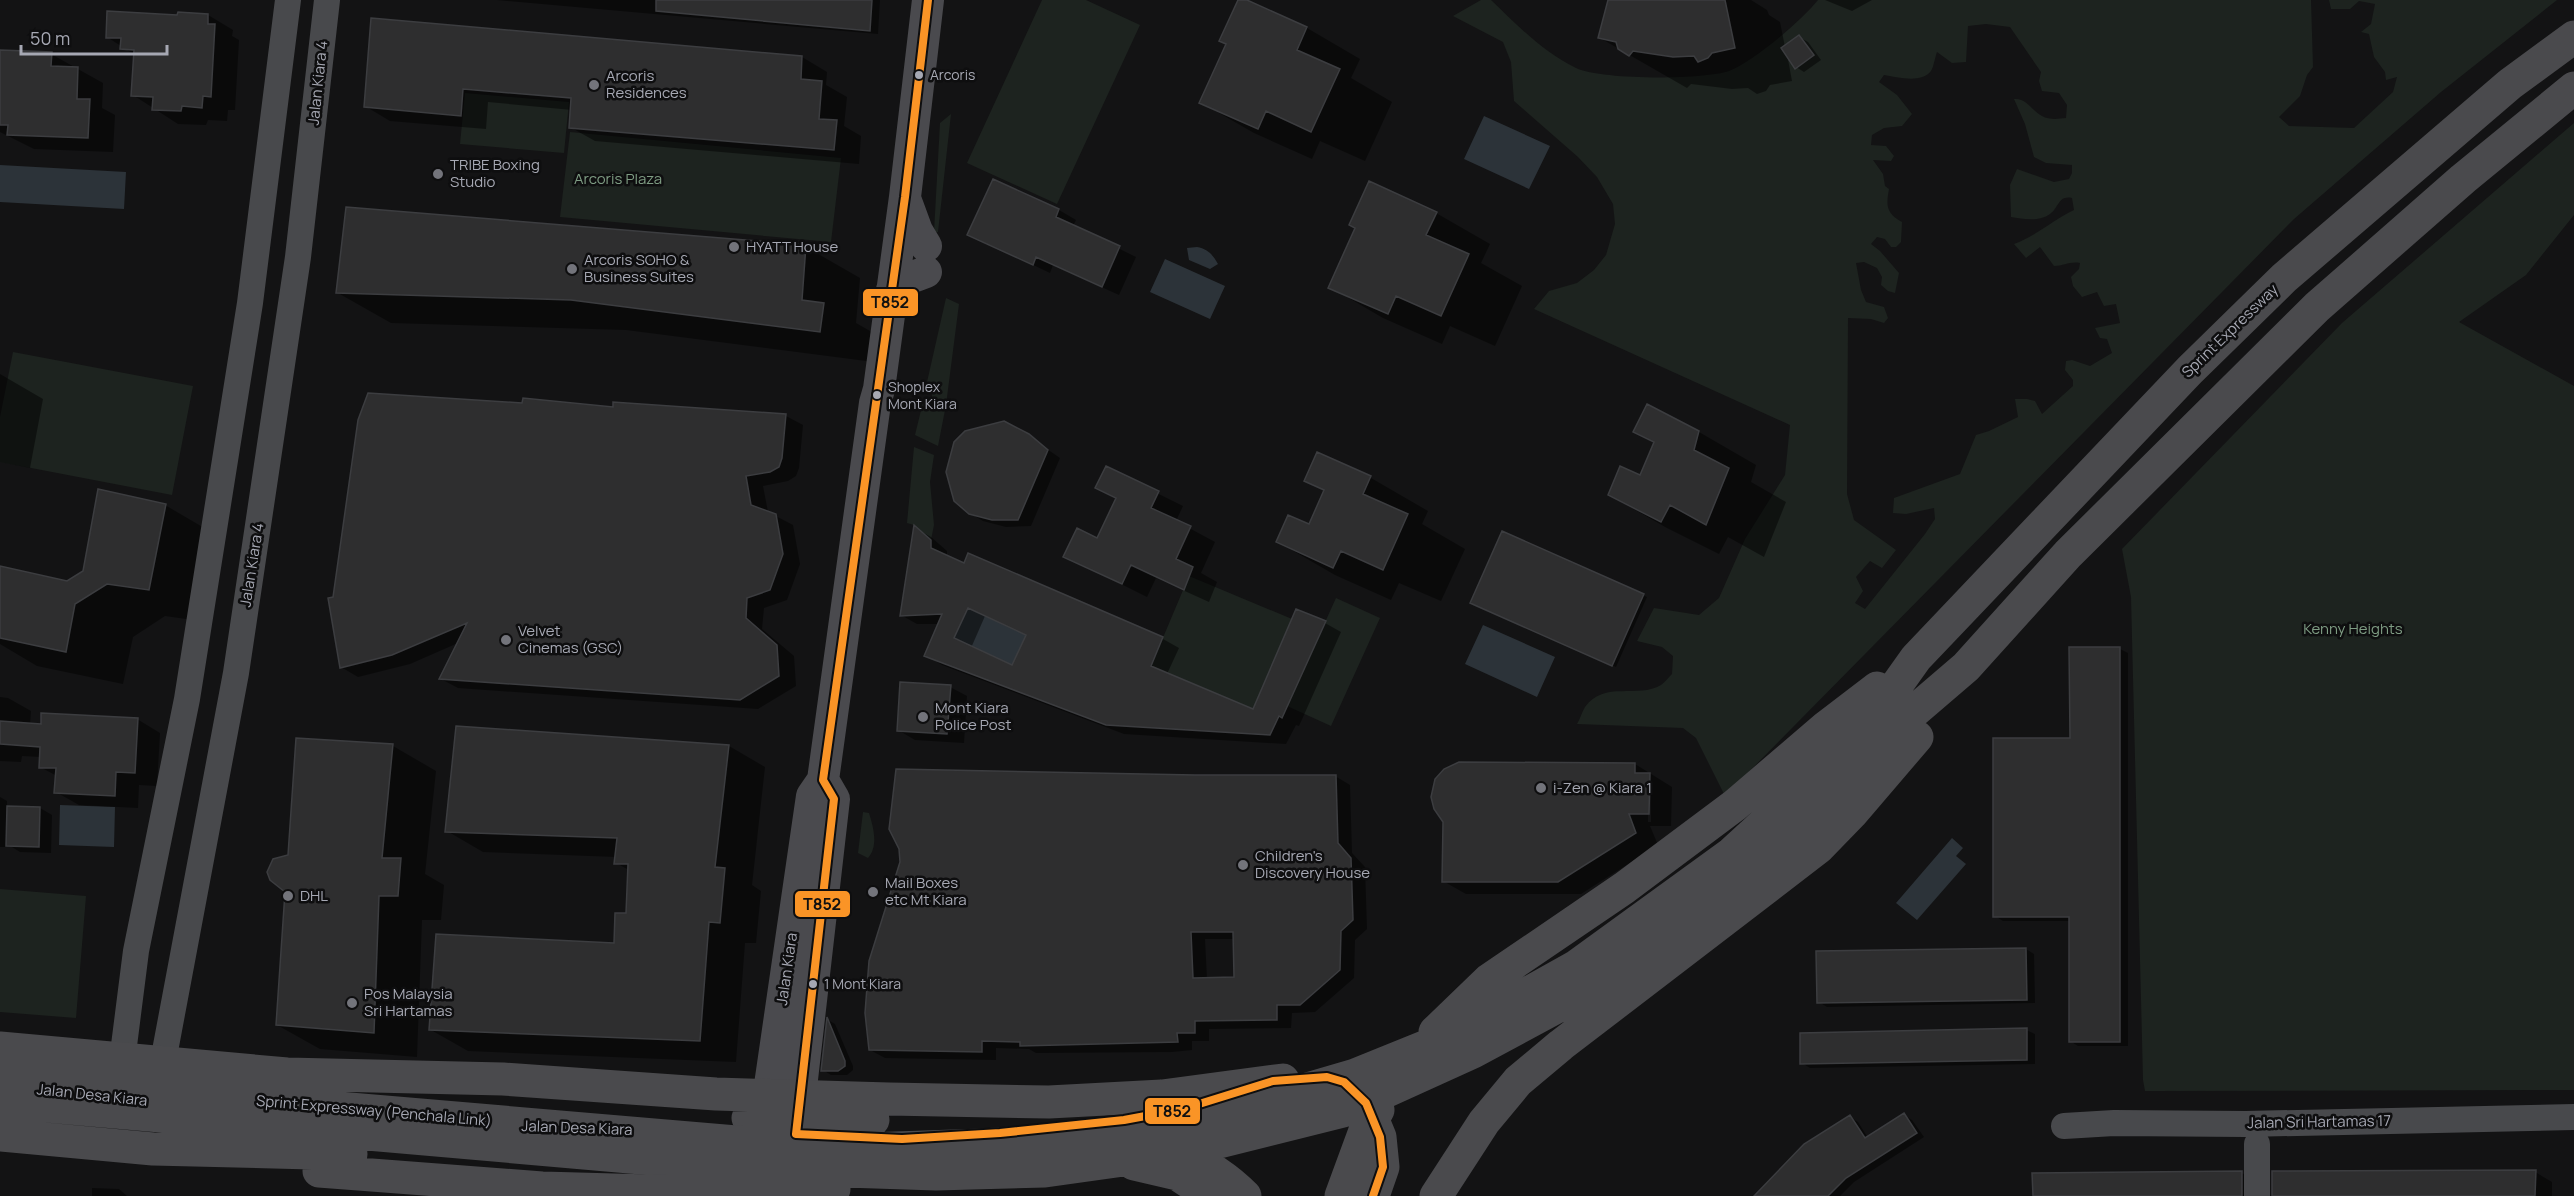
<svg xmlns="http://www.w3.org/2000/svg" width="2574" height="1196" font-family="Manrope,sans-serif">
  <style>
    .green { fill: #1d231f; fill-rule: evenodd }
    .water { fill: #2c3339 }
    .shadow { fill: #0007; fill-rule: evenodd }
    .building { fill: #2e2e2f; stroke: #3c3d40; stroke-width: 1.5; fill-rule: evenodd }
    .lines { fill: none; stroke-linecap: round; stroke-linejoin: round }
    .minor { stroke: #48494c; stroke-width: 26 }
    .major { stroke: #4a4a4e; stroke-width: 32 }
    .highway { stroke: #4a4a4d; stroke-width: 33 }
    .bus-1-casing { stroke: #0e0e0f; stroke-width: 12 }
    .bus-1 { stroke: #fa9426; stroke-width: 8 }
    .bus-dot { fill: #a6a8b3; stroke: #0e0e0f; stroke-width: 2 }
    .poi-dot { fill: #73747b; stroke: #0e0e0f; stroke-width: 2 }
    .labels { text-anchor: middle; stroke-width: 5; stroke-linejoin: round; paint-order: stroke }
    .bus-label { font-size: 14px; fill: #a6a8b3; stroke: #0e0e0f; text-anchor: start }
    .poi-label { font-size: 15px; fill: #a6a8b3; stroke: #0e0e0f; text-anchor: start }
    .street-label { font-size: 15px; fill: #a6a8b3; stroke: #0e0e0f }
    .park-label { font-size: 15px; fill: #7e9c83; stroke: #0e0e0f }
    .line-badge { stroke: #0e0e0f; stroke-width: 2 }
    .pale-badge-label { font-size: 16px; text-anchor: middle; font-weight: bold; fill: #111 }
  </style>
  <rect width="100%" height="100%" fill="#131314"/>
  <path class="green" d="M1042 0H1086L1140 25 1057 204 967 163Z
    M1481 0H1491C1517 25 1543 52 1576 68 1601 80 1702 80 1729 71 1753 62 1802 20 1818 0H2311L2313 67 2307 75 2300 96 2279 117 2289 126 2354 128 2393 92 2397 77 2386 80 2385 72 2374 57 2369 34 2361 32 2371 24 2375 4 2359 1 2350 9H2331L2329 0H2557L2441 92 2294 219 1725 796 1696 738 1683 728 1577 724C1580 719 1582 712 1585 707 1604 680 1638 699 1661 685 1665 682 1669 677 1672 674L1673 656 1662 647 1637 641 1654 608 1699 615 1719 598 1745 539 1785 475 1790 425 1534 309 1549 291 1577 283 1594 270 1606 255 1615 224 1613 204 1597 177 1578 157 1514 101 1511 62 1503 42 1453 16ZM1986 24 2010 27 2041 72 2039 81 2042 91 2059 93 2067 105 2066 118C2058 119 2049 120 2042 116 2031 110 2027 98 2014 99L2025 124 2034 157 2046 163 2072 165V173L2069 179 2054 182 2017 169 2010 185 2011 217C2023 219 2039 222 2050 214 2059 208 2058 195 2072 198L2074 210C2053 220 2036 236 2014 244L2026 258 2040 247 2054 266C2064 266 2070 261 2080 263L2079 269 2071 277 2073 286 2082 297 2097 292 2104 306 2116 304 2120 323 2095 328 2100 338 2107 339 2112 353 2090 366 2072 360 2066 361 2065 370 2073 380V386L2042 414 2035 401 2027 399H2015L2018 417 1989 431 1976 435 1960 474 1894 498 1893 513 1906 514 1934 508 1935 519 1925 534 1865 609 1855 603 1863 591 1856 577 1870 561 1882 568 1896 550 1854 520 1847 494 1848 318 1871 319 1884 323 1888 318 1884 307 1866 302 1861 290 1856 263 1864 262 1877 268 1882 277 1881 285 1888 291 1895 293 1899 273 1880 251 1871 244 1877 237 1885 239 1891 247H1896L1901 242 1902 222C1886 213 1886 206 1889 189L1885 186 1883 174 1873 160 1891 161 1894 156 1886 146 1871 145 1872 135 1884 128 1902 126 1912 114 1897 95 1879 82 1884 75C1897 77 1921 84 1931 71 1934 66 1935 57 1937 52L1952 63 1966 62 1968 26Z
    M465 93 569 102 564 153 460 144Z
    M951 114 938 232H934L940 123Z
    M2574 123V215L2526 275 2459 322 2574 386V1090L2145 1091 2143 1080 2131 597 2122 549 2342 323Z
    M570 132 841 158 831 242 560 217Z
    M946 298 959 304 946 405 938 446 915 435 924 398H932V392L925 391Z
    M13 352 193 386 172 495 0 462V417Z
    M914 447 934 455 930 482 934 525 931 540 914 525 907 523Z
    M1189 576 1292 619 1253 709 1151 666Z
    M1336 598 1380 618 1331 726 1287 706Z
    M863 812 869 813C873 826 879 846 868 858L858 853Z
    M0 889 86 896 76 1018 0 1012Z"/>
  <path class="water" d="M1484 116 1550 146 1529 189 1464 159Z
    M0 165 126 172 124 209 0 202Z
    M1197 247C1208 249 1213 255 1218 264L1210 269 1189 260 1187 248Z
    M1165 259 1225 286 1210 319 1150 292Z
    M968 608 1026 635 1012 665 954 638Z
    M1483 625 1555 657 1537 697 1465 664Z
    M60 805 115 807 114 847 59 845Z
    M1952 838 1963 848 1956 856 1966 864 1917 920 1896 903Z"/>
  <path class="shadow" d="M497 0H880L878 34Z
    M1239 0 1307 28 1360 59 1351 78 1392 102 1365 161 1320 141 1312 159 1254 133 1200 102 1227 44Z
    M1609 0H1751L1767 10 1769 15 1780 22 1785 47 1799 37 1808 42 1821 60 1804 72 1796 67 1787 54 1792 81 1770 85 1766 91 1757 94 1748 88 1732 89 1691 84 1687 88 1600 38Z
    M1825 0H1872L1852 11Z
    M208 15 233 30 232 36 239 40 235 110H228L227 121 208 120 206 125 178 124 133 95 135 55 107 37 179 17Z
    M373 20 802 57 827 72 826 85 847 97 844 126 861 136 859 164 595 141 570 127 572 110 488 102 486 129 390 121 365 106Z
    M0 52 51 54 103 83 102 108 115 115 113 152 34 149 0 132Z
    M993 181 1059 210 1076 220 1073 226 1136 257 1119 295 1053 265 1050 273 969 234Z
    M347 209 806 247 860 278 856 323 877 335 874 362 626 330 391 323 338 293Z
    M1436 213 1490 244 1481 263 1522 286 1495 346 1450 326 1442 344 1383 318 1330 287Z
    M0 374 43 399 30 468 0 462Z
    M614 409 786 416 803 425 799 468 796 476 788 481 763 486 768 512 793 525 800 564 787 600 764 608 762 629 794 656 796 686 758 709 458 688 441 679 458 643 410 664 358 677 341 667Z
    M1699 432 1756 465 1751 482 1786 502 1764 557 1728 537 1719 554 1667 528 1609 495 1640 477Z
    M1028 436 1060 458 1031 526 1006 527 983 521 970 513Z
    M1318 454 1371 478 1428 511 1422 524 1465 549 1441 601 1399 583 1391 600 1335 575 1278 542 1309 526 1325 491 1306 480Z
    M1106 468 1183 506 1176 521 1215 542 1201 573 1217 582 1209 602 1156 578 1147 597 1065 556 1098 540 1117 499 1097 488Z
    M165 505 223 539 207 622 165 616 133 637 123 684 37 666 0 644V568L67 583 84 572Z
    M915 528 931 537 947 551V557L964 565 969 555 1163 639 1179 648 1167 674 1254 711 1325 623 1341 632 1299 726 1296 725 1286 744 1124 734 942 665 926 655 940 624H917L901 615ZM985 616 1028 636 1013 667 971 648Z
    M1503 533 1647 597 1616 667 1475 604Z
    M2070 649H2120L2128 653V1046H2078L2070 1041V921H2003L1995 916 2071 739Z
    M950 687 967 696 964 743 915 740 898 730Z
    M0 697 8 698 31 711 30 725 137 719 160 733 157 786 139 785 138 808 79 805 56 792 57 776 40 767 41 757 22 756 21 762 0 761Z
    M297 739 393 746 436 771 425 874 444 885 441 920H422L417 1057 320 1049 277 1025Z
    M729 746 765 767 752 885 761 891 756 943H745L736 1062 468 1051 431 1030 616 945 627 915 629 870 616 863 617 857 483 852 447 831Z
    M1635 764 1672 787 1671 826H1650L1658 845 1581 894H1466L1443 881 1445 821ZM1648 780H1651V822H1648Z
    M1195 776H1335L1350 785 1352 853 1365 867 1367 929 1355 940 1354 978 1315 1012 1292 1013 1291 1028 1209 1029V1041H1192V1050L1172 1052 1036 1053 1029 1049 996 1048V1060L885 1058 870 1050ZM1205 939H1235L1236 979H1207Z
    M0 797 7 801V808H40L52 815 51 853 20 852 12 847H0Z
    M2026 949 2034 954 2035 1003 1827 1007 1819 1002Z
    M828 1020 835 1024 853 1066V1070L847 1075H831L823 1070Z
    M2026 1030 2035 1034V1064L1810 1068 1802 1063Z
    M1904 1115 1912 1120 1924 1137 1854 1182 1840 1196H1756L1850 1117 1858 1122 1868 1138Z
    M2535 1172 2552 1182V1196H2272Z
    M2242 1173 2259 1182 2260 1196H2034Z
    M92 1188 119 1189 127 1196H92Z"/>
  <path class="building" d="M656 0H872L870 31 656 11Z
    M1238 0H1247L1307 27 1297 50 1340 69 1311 132 1266 111 1258 129 1199 103 1226 44 1219 41Z
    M1608 0H1725L1735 48 1712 53 1708 58 1698 62 1694 56 1673 57 1633 51 1629 56 1618 49 1616 42 1598 38Z
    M107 11 177 15 178 12 208 14V24H215L211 97 203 96 202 108 182 106 181 111 152 110 153 97 131 96 134 50 120 49 121 38H106Z
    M371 18 802 56 801 79 822 81 819 119 837 120 834 150 569 128 571 98 463 89 461 116 364 107Z
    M1799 35 1814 55 1795 69 1781 48Z
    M0 50 52 52 51 66 78 67 77 99H90L88 138 7 135 8 125H0Z
    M993 179 1059 209 1056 217 1120 246 1102 287 1036 257 1033 265 967 235Z
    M1369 181 1437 212 1426 235 1469 254 1441 316 1396 296 1388 314 1328 288 1355 228 1349 225Z
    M346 207 806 245 802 300 824 303 820 332 571 300 336 293Z
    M368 393 522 403 523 398 613 407V402L786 414 782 458 779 467 770 472 746 476 751 505 776 514 783 554 770 590 747 598 746 618 777 645 779 676 740 700 439 679 467 623 392 655 340 668 328 598 333 597 358 420Z
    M1647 404 1699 431 1694 450 1729 468 1706 525 1670 505 1661 522 1608 495 1620 466 1640 475 1654 442 1633 432Z
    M1004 421 1029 434 1048 450 1018 520H992L969 514 954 501 946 472 954 442 965 431Z
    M1317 452 1371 476 1363 494 1408 514 1383 570 1341 551 1333 568 1276 542 1288 515 1309 524 1324 490 1304 481Z
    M1106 466 1159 491 1151 508 1191 526 1176 559 1193 567 1184 590 1131 565 1122 584 1063 557 1077 528 1097 538 1116 498 1095 488Z
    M98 489 166 504 149 590 107 584 75 604 66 652 0 638V566L67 581 83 571Z
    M914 525 931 540V548L964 563 968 553 1163 637 1151 666 1253 709 1296 609 1326 621 1282 718 1279 716 1270 735 1106 725 924 656 942 614 900 616ZM968 608 1026 635 1012 665 954 638Z
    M1502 531 1644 594 1612 666 1470 603Z
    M2069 647H2120V1042H2069V917H1993V738H2070Z
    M900 682 951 685 947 734 897 731Z
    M41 713 138 718 135 773 116 772 115 796 54 793 56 768H39L40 747 0 744V721L41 724Z
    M456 726 729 745 715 867 725 868 720 923 709 922 700 1041 429 1030 436 934 614 943 615 913H626L628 864H614L617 838 445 832Z
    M296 738 393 744 382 858H401L398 896H379L374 1033 276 1025 285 892 270 880 267 872 273 859 288 855Z
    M1459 762 1635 763V773H1650L1649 814H1629L1636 833 1558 882H1442L1443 822 1434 809 1431 797 1435 779 1444 769Z
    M896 769 1195 775H1336L1338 843 1351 858 1353 920 1341 931 1340 970 1300 1005H1277V1020L1195 1021V1033H1177L1178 1042 1020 1046V1042L982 1041V1052L869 1050 865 1013 869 961 900 862 899 849 889 829ZM1191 932H1233L1234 977 1193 978Z
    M7 806 40 807 39 847 6 846Z
    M2026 948 2027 1000 1817 1003 1816 951Z
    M827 1017 845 1061V1066L838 1071H821Z
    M2027 1028V1060L1800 1064V1033Z
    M1904 1113 1917 1133 1846 1178 1828 1196H1754L1804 1144 1850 1115 1865 1138Z
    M2536 1170 2535 1196H2272V1171Z
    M2242 1171V1196H2033L2032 1173Z"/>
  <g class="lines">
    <path class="minor" d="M120 1077 136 951 187 699 250 303 288 0
      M162 1081V1067L236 673 298 257 327 0
      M2064 1126 2114 1123 2246 1124 2574 1117
      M2257 1144V1196"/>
    <path class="major" d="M906 201 917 231 926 246
      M892 290 902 281 926 272
      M768 1120 770 1085 812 796 823 780 875 403 879 389 905 197 928 0
      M797 1123 834 799 823 780"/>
    <path class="highway" d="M1435 1032 1489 980 1624 888 1735 805 1826 727 1877 688
      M0 1048 287 1074 503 1079 716 1094 889 1099 1049 1102 1162 1096 1283 1080
      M0 1079 748 1143 866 1149 983 1145 1095 1137 1215 1116 1355 1075 1449 1037 1575 967 1732 853 1817 775 1884 703 1916 658 2190 370 2284 278 2510 84 2574 37
      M1349 1087 1366 1103 1380 1137 1383 1167 1373 1196
      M0 1102 756 1168 936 1174 1045 1171 1145 1157 1215 1143 1343 1111 1473 1052 1590 989 1684 922 1815 815 1910 715 1966 667 2068 554 2317 307 2463 179 2574 88
      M748 1118 873 1120
      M0 1135 153 1149 351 1154
      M1172 1146C1198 1161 1224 1174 1245 1196
      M1134 1164 1177 1174 1210 1196
      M319 1171 542 1188 759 1194 834 1189
      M1341 1196 1366 1128 1378 1110
      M1436 1196 1484 1122 1518 1081 1561 1045 1818 848 1852 813 1917 737"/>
    <g class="bus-1-casing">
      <path id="bus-1" d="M928 0 905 197 823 780 834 799 796 1134 902 1139 1000 1133 1124 1120 1183 1109 1273 1081 1327 1077 1344 1082 1366 1103 1380 1137 1383 1167 1373 1196"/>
    </g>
    <use href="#bus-1" class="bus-1"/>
  </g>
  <g class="bus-dot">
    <circle cx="919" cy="75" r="5"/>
    <circle cx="877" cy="395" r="5"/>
    <circle cx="813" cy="984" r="5"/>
  </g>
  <g class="poi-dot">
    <circle cx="594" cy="85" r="6"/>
    <circle cx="438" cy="174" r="6"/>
    <circle cx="734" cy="247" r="6"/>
    <circle cx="572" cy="269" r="6"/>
    <circle cx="506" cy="640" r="6"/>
    <circle cx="923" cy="717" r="6"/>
    <circle cx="1541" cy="788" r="6"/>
    <circle cx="1243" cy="865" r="6"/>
    <circle cx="873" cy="892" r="6"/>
    <circle cx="288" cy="896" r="6"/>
    <circle cx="352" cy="1003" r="6"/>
  </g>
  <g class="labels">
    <g class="bus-label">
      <text x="930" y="80">Arcoris</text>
      <text x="888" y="392">Shoplex<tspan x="888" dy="17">Mont Kiara</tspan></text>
      <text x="824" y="989">1 Mont Kiara</text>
    </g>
    <g class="poi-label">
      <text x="606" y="81">Arcoris<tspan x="606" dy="17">Residences</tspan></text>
      <text x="450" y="170">TRIBE Boxing<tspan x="450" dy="17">Studio</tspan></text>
      <text x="746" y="252">HYATT House</text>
      <text x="584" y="265">Arcoris SOHO &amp;<tspan x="584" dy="17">Business Suites</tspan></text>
      <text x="518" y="636">Velvet<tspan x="518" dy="17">Cinemas (GSC)</tspan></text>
      <text x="935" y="713">Mont Kiara<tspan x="935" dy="17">Police Post</tspan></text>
      <text x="1553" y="793">i-Zen @ Kiara 1</text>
      <text x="1255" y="861">Children's<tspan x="1255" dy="17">Discovery House</tspan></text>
      <text x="885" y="888">Mail Boxes<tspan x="885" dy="17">etc Mt Kiara</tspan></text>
      <text x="300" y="901">DHL</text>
      <text x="364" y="999">Pos Malaysia<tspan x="364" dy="17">Sri Hartamas</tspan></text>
    </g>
    <g class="street-label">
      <text transform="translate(318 83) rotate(-84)" y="5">Jalan Kiara 4</text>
      <text transform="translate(2230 331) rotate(-44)" y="5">Sprint Expressway</text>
      <text transform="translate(252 565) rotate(-81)" y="5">Jalan Kiara 4</text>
      <text transform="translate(787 969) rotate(-82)" y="5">Jalan Kiara</text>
      <text transform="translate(92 1095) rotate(6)" y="5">Jalan Desa Kiara</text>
      <text transform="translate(374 1111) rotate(5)" y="5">Sprint Expressway (Penchala Link)</text>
      <text transform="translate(2319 1122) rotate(-1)" y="5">Jalan Sri Hartamas 17</text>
      <text transform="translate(577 1128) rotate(2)" y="5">Jalan Desa Kiara</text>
    </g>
    <g class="park-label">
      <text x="618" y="184">Arcoris Plaza</text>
      <text x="2353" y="634">Kenny Heights</text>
    </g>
  </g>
  <g class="line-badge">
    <rect x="862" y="288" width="57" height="29" rx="6" fill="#fa9426"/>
    <rect x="794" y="890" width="57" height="28" rx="6" fill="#fa9426"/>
    <rect x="1144" y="1097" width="57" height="28" rx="6" fill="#fa9426"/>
  </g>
  <g class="pale-badge-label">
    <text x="890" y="308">T852</text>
    <text x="822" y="910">T852</text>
    <text x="1172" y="1117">T852</text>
  </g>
  <path d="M21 45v9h146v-9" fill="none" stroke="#a6a8b3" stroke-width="3"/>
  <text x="30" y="45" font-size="18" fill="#a6a8b3" stroke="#0e0e0f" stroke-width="4.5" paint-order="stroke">50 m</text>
</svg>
